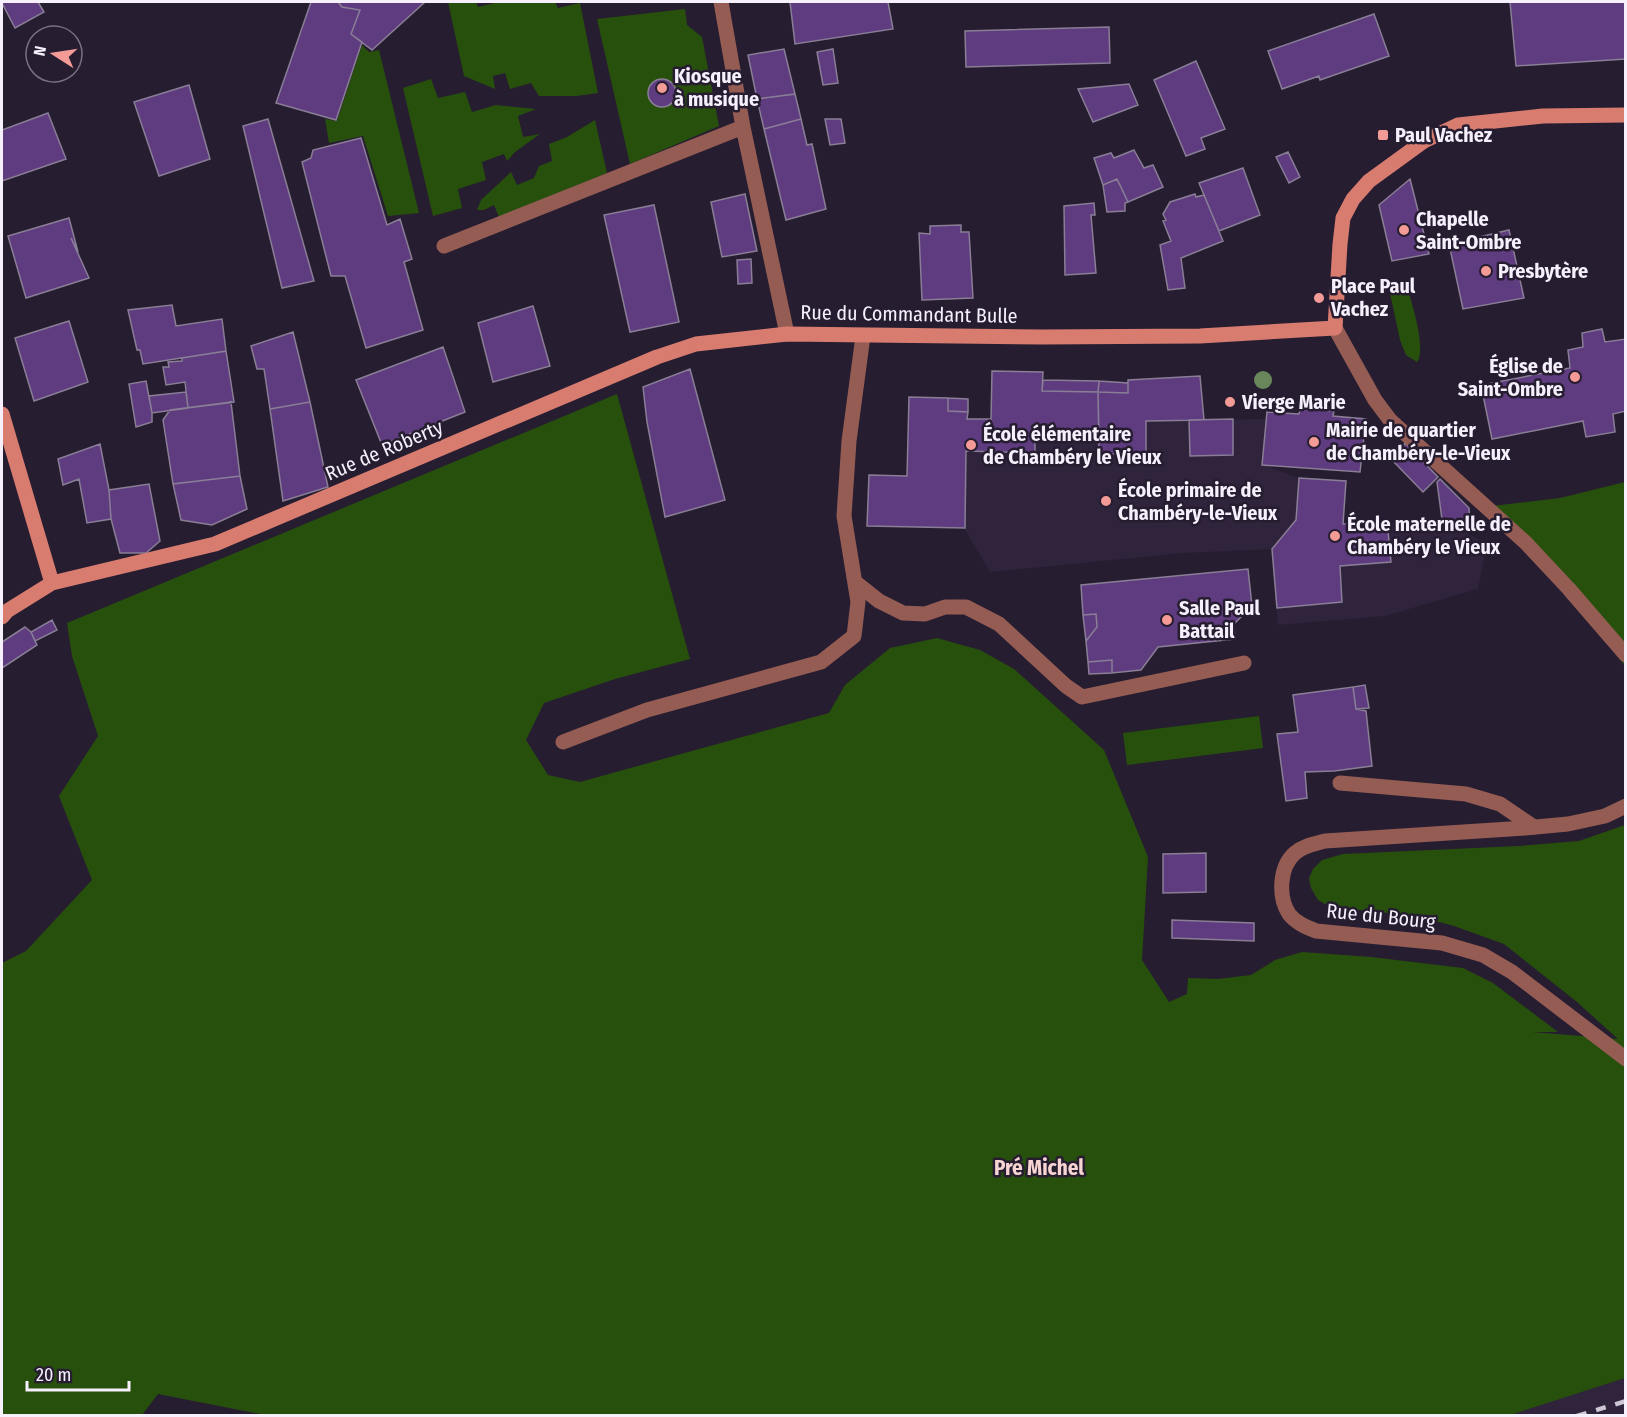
<svg xmlns="http://www.w3.org/2000/svg" width="1627" height="1417" font-family="'Fira Sans Condensed',sans-serif">
  <style>
    .built { fill: #30233c }
    .green { fill: #28500d }
    .building { fill: #5f3c7f; stroke: #897e96; stroke-width: 1.5 }
    .lines { fill: none; stroke-linecap: round; stroke-linejoin: round }
    .lane { stroke: #955c54; stroke-width: 15 }
    .street { stroke: #955c54; stroke-width: 15 }
    .secondary { stroke: #d87c70; stroke-width: 15 }
    .rail { stroke: #cec7d5; stroke-width: 4.5; stroke-dasharray: 10 10; stroke-linecap: butt }
    .tree { fill: #69875b }
    .poi-dot { fill: #f59b97; stroke: #261d30; stroke-width: 2 }
    .labels { text-anchor: middle; stroke-width: 5; stroke-linejoin: round; paint-order: stroke }
    .poi-label { font-size: 20px; font-weight: bold; fill: #f6f0fd; stroke: #261d30; text-anchor: start }
    .street-label { font-size: 20px; fill: #f6f0fd; stroke: #261d30 }
    .neighbourhood-label { font-size: 21px; font-weight: bold; fill: #f8d5d2; stroke: #261d30 }
  </style>
  <rect width="100%" height="100%" fill="#261d30"/>
  <path class="built" d="M992 371 1043 372V380L1128 383V380L1200 376 1204 420 1266 419 1263 465 1299 478 1346 481 1343 524 1387 521 1465 532 1487 544 1478 589 1385 616 1278 625 1271 549 1184 553 990 572 964 528 867 526 869 475 907 476 909 397 968 399V418L991 419Z
    M1625 1378V1415H1507Z"/>
  <path class="green" d="M448 2H476L478 7 499 2H555L558 8 580 3 598 93 576 96H539L531 83 510 89 505 73 493 76 495 89 464 76Z
    M685 9 687 25 702 37 719 126 630 164 597 19Z
    M362 45 369 52 379 50 419 213 388 216 363 136 329 143 325 119 337 121Z
    M431 79 438 98 465 92 472 112 496 105 536 109 518 116 523 137 540 134 515 152 507 161 504 154 482 162 486 180 458 189 462 208 433 216 403 88Z
    M595 120 607 173 499 217 494 205 484 210H477L481 200 511 172 517 185 534 178 539 166 552 161 549 144 567 137Z
    M1401 282 1406 284C1411 299 1427 350 1417 362L1406 355 1400 340 1390 293 1394 285Z
    M617 394 690 659 615 679 544 703 526 740 548 775 580 782 829 713 845 685 890 648 937 638 980 650 1014 669 1104 750 1148 857 1142 960 1169 1002 1187 994 1188 978 1218 979 1251 975 1275 960 1302 952 1371 957 1463 968 1493 983 1558 1032H1532L1618 1039 1577 1002 1504 944 1454 926 1417 916 1340 908 1325 904 1318 900 1311 888 1309 878 1313 869 1322 860 1343 854 1519 846 1579 841 1625 825V1378L1507 1416H270L158 1394 142 1415 2 1416V963L26 951 92 880 59 796 98 736 72 656 67 623Z
    M1625 482V666L1583 611 1483 507 1560 498Z
    M1259 716 1263 748 1127 765 1123 733Z"/>
  <path class="building" d="M4 2H38L44 12 15 28 2 3Z
    M311 2H338L342 7 360 10 351 34 362 42 336 120 276 103Z
    M338 2H425L372 50 351 34 360 10 342 7Z
    M790 2H888L893 29 795 44Z
    M1510 2H1626V59L1516 66Z
    M1374 14 1389 56 1320 80 1319 76 1282 89 1268 51Z
    M1109 27 1110 63 966 67 965 31Z
    M784 49 795 94 757 99 748 55Z
    M833 49 838 83 823 85 817 52Z
    M1196 61 1225 129 1201 138 1205 149 1186 156 1154 80Z
    M648 93a14 14 0 1 1 28 0a14 14 0 1 1-28 0Z
    M1129 84 1138 105 1093 122 1078 89Z
    M189 85 210 159 159 176 134 102Z
    M795 94 801 119 764 129 757 99Z
    M48 113 66 159 2 181V130Z
    M268 119 314 281 282 288 243 126Z
    M801 119 807 145 812 144 826 209 786 220 764 129Z
    M825 119H841L845 143 830 145Z
    M361 138 387 225 400 219 412 259 404 262 423 330 366 348 345 276H331L302 162 311 158 313 150Z
    M1134 150 1144 168 1153 165 1163 187 1128 202 1117 179 1103 185 1094 158 1111 153 1114 158Z
    M1288 152 1300 177 1289 183 1276 157Z
    M1243 168 1260 215 1219 231 1199 183Z
    M1117 179 1128 202 1125 203V211L1107 212 1103 185Z
    M1410 179 1429 254 1392 261 1379 205Z
    M745 194 757 251 722 257 711 202Z
    M1195 194 1196 197 1204 195 1223 241 1181 258 1185 288 1168 290 1160 245 1171 241 1163 221 1166 220 1163 214 1170 202Z
    M1094 203 1095 215H1091L1096 273 1065 275 1064 206Z
    M654 205 679 322 630 332 604 215Z
    M69 218 78 252 71 238 89 278 26 298 8 236Z
    M961 225V232H969L973 298 922 300 919 233 930 234V226Z
    M1509 230 1524 298 1463 309 1449 244Z
    M751 259 752 283 738 284 737 260Z
    M172 305 176 326 222 319 226 351 143 364 140 350H137L128 310Z
    M533 306 550 366 493 382 478 323Z
    M69 321 88 382 34 401 15 338Z
    M1602 329 1605 342 1626 339V411L1613 414 1615 432 1586 437 1583 421 1492 439 1481 385 1570 368 1568 350 1583 347 1582 333Z
    M293 332 310 402 270 409 264 369H257L251 346Z
    M443 347 465 412 382 445 356 380Z
    M226 351 234 402 188 408 185 382 166 385 163 367H169L168 362 182 361V358Z
    M690 369 725 500 665 517 647 422 643 387Z
    M992 371 1043 372 1042 391 1098 392 1099 440 1035 437V453L966 451 965 528 867 526 869 475 907 476 909 397 948 398V411L968 412 967 419H991Z
    M1200 376 1204 420 1146 421V454H1099L1098 392 1128 393V380Z
    M1043 380 1099 381 1098 392 1042 391Z
    M146 381 152 413V422L136 427 129 384Z
    M1099 381 1128 383V393L1098 392Z
    M186 392 188 408 152 413 149 396Z
    M948 398 968 399V412L948 411Z
    M231 402 240 476 173 484 163 420 170 410Z
    M310 402 328 487 283 501 270 409Z
    M1300 409 1334 411 1333 416 1366 419 1360 472 1262 465 1267 412 1299 414Z
    M1233 419V455L1190 456 1189 420Z
    M1405 443 1438 477 1423 492 1391 459Z
    M100 444 109 490 111 519 87 523 79 479 63 485 58 459Z
    M240 476 247 509 212 525 181 520 173 484Z
    M1299 478 1346 481 1343 524 1387 521 1391 562 1340 566 1342 602 1277 608 1272 549 1296 520Z
    M1440 479 1469 508 1470 525 1443 527 1437 482Z
    M149 484 160 541 146 553H120L111 519 109 490Z
    M1248 569 1252 606 1234 624 1235 639 1158 647 1141 670 1112 673V660L1088 662 1086 641 1097 627 1096 614 1083 615 1081 585Z
    M1096 614 1097 627 1086 641 1083 615Z
    M52 620 57 630 35 641 31 632Z
    M25 627 31 632 37 645 2 668V642Z
    M1112 660V673L1089 674 1088 662Z
    M1365 685 1369 708 1356 709 1353 687Z
    M1353 687 1356 709 1366 711 1372 766 1334 771 1305 772 1307 798 1286 801 1277 734 1298 732 1293 695Z
    M1206 853V892L1163 893V854Z
    M1172 920 1254 923V941L1172 938Z"/>
  <g class="lines">
    <path class="lane" d="M855 582 879 601 903 613 925 614 945 607H966L999 624 1066 686 1082 697 1244 663
      M563 742 647 710 821 662 854 636 858 602 844 516 849 441 863 336
      M1340 783 1466 794 1500 804 1534 827"/>
    <path class="street" d="M721 2 743 127 787 334
      M444 246 743 127
      M1335 328 1375 400 1390 420 1526 543 1569 589 1626 655
      M1626 806 1605 816 1568 824 1525 828 1325 841C1314 844 1303 846 1295 853 1279 867 1278 897 1289 914 1296 923 1306 927 1316 931L1442 943 1483 955 1512 972 1626 1059"/>
    <path class="secondary" d="M2 414 52 583
      M2 617 7 611 52 583 215 544 657 357 696 344 787 334 1042 337 1200 336 1335 328 1340 244 1343 218 1353 199 1369 181 1424 141 1458 125 1543 116 1626 115"/>
    <path class="rail" d="M1577 1416 1626 1401"/>
  </g>
  <circle class="tree" cx="1263" cy="380" r="9"/>
  <g class="poi-dot">
    <circle cx="662" cy="88" r="6"/>
    <rect x="1377" y="129" width="12" height="12" rx="3"/>
    <circle cx="1404" cy="230" r="6"/>
    <circle cx="1486" cy="271" r="6"/>
    <circle cx="1319" cy="298" r="6"/>
    <circle cx="1575" cy="377" r="6"/>
    <circle cx="1230" cy="402" r="6"/>
    <circle cx="1314" cy="442" r="6"/>
    <circle cx="971" cy="445" r="6"/>
    <circle cx="1106" cy="501" r="6"/>
    <circle cx="1335" cy="536" r="6"/>
    <circle cx="1167" cy="620" r="6"/>
  </g>
  <g class="labels">
    <g class="poi-label">
      <text x="674" y="83">Kiosque<tspan x="674" dy="23">à musique</tspan></text>
      <text x="1395" y="142">Paul Vachez</text>
      <text x="1416" y="226">Chapelle<tspan x="1416" dy="23">Saint-Ombre</tspan></text>
      <text x="1498" y="278">Presbytère</text>
      <text x="1331" y="293">Place Paul<tspan x="1331" dy="23">Vachez</tspan></text>
      <text x="1563" y="373" text-anchor="end">Église de<tspan x="1563" dy="23">Saint-Ombre</tspan></text>
      <text x="1242" y="409">Vierge Marie</text>
      <text x="1326" y="437">Mairie de quartier<tspan x="1326" dy="23">de Chambéry-le-Vieux</tspan></text>
      <text x="983" y="441">École élémentaire<tspan x="983" dy="23">de Chambéry le Vieux</tspan></text>
      <text x="1118" y="497">École primaire de<tspan x="1118" dy="23">Chambéry-le-Vieux</tspan></text>
      <text x="1347" y="531">École maternelle de<tspan x="1347" dy="23">Chambéry le Vieux</tspan></text>
      <text x="1179" y="615">Salle Paul<tspan x="1179" dy="23">Battail</tspan></text>
    </g>
    <g class="street-label">
      <text transform="translate(909 314) rotate(1)" y="7">Rue du Commandant Bulle</text>
      <text transform="translate(384 450) rotate(-23)" y="7">Rue de Roberty</text>
      <text transform="translate(1381 916) rotate(6)" y="7">Rue du Bourg</text>
    </g>
    <g class="neighbourhood-label">
      <text x="1039" y="1175">Pré Michel</text>
    </g>
  </g>
  <rect width="1627" height="1417" fill="none" stroke="#f6f0fd" stroke-width="6"/>
  <g transform="translate(54 54) rotate(282)"><circle r="28" fill="#261d30" stroke="#797182" stroke-width="1.5"/>
  <path d="M0-4.5L10 22L0 15L-10 22Z" fill="#f59b97"/>
  <text y="-9" font-size="16" font-weight="bold" text-anchor="middle" fill="#f6f0fd">N</text>
  </g>
  <path d="M27 1381v9h102v-9" fill="none" stroke="#f6f0fd" stroke-width="3"/>
  <text x="36" y="1381" font-size="18" fill="#f6f0fd" stroke="#261d30" stroke-width="4.5" paint-order="stroke">20 m</text>
</svg>
